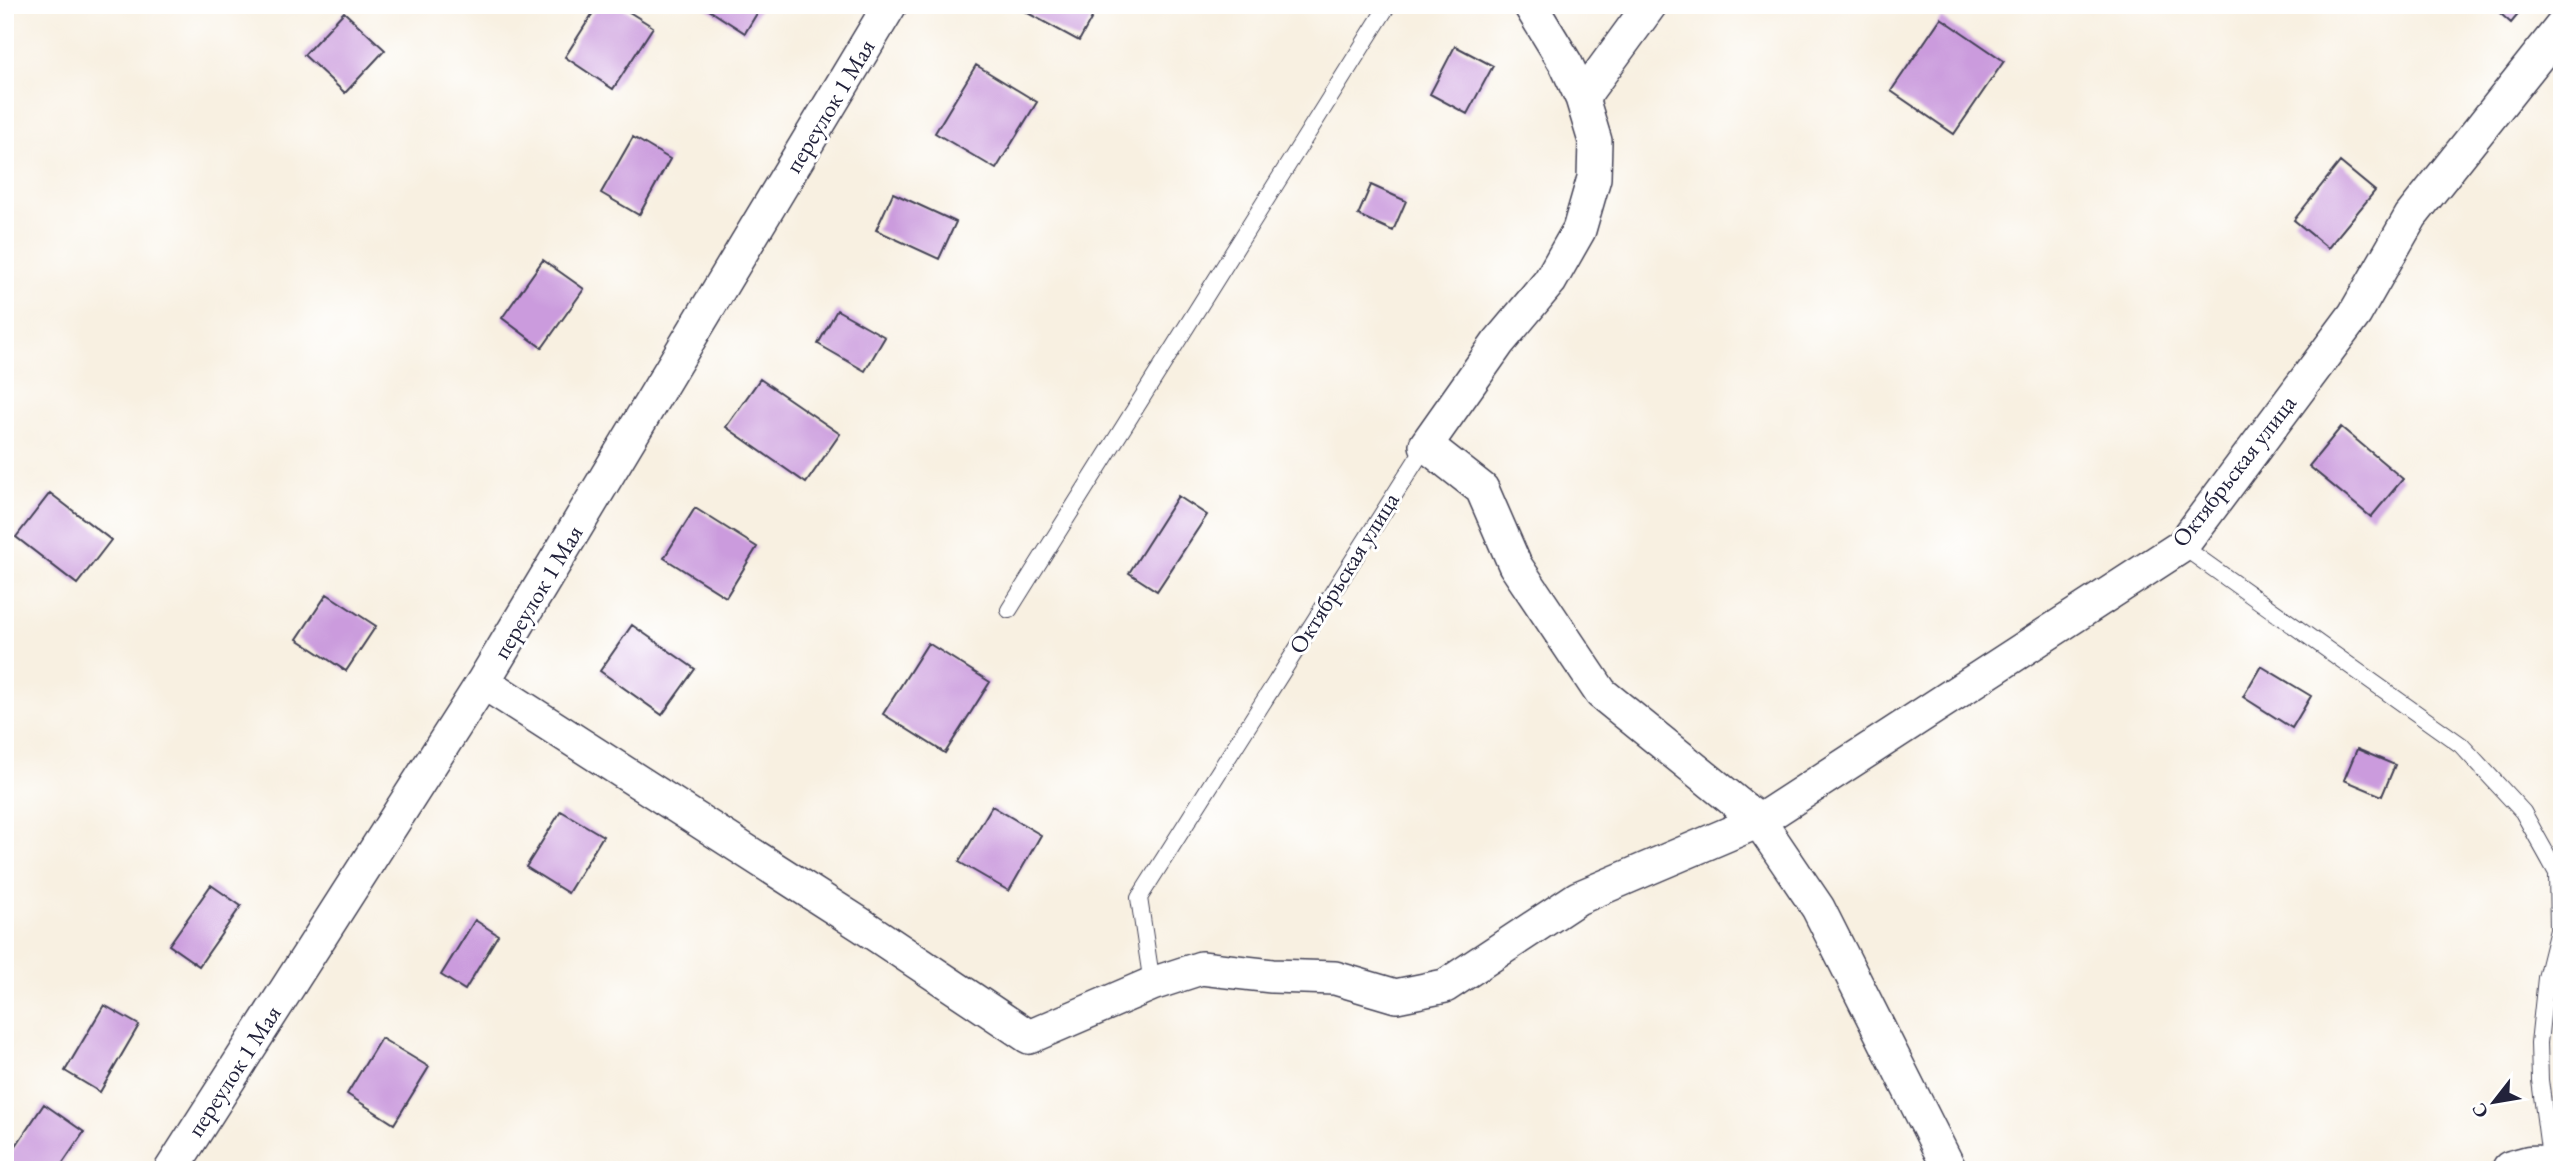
<svg xmlns="http://www.w3.org/2000/svg" width="2567" height="1175" font-family="'EB Garamond',serif">
  <style>
    .building { fill: #cb9bdd }
    .lines { fill: none; stroke-linecap: round; stroke-linejoin: round }
    .service-casing { stroke: #424154; stroke-width: 18 }
    .minor-casing { stroke: #424154; stroke-width: 36 }
    .tertiary-casing { stroke: #424154; stroke-width: 41 }
    .service { stroke: #fff; stroke-width: 16 }
    .minor { stroke: #fff; stroke-width: 33 }
    .tertiary { stroke: #fff; stroke-width: 38 }
    .labels { text-anchor: middle; stroke-width: 6; stroke-linejoin: round; paint-order: stroke }
    .street-label { font-size: 24px; fill: #22223b; stroke: #fff }
  </style>
  <rect width="100%" height="100%" fill="#fff"/>
  <filter id="ink" filterUnits="userSpaceOnUse"><feTurbulence type="fractalNoise" baseFrequency=".0143" numOctaves="2"/><feDisplacementMap in="SourceGraphic" scale="14" xChannelSelector="R" yChannelSelector="G"/><feConvolveMatrix kernelMatrix="1 2 1 2 8 2 1 2 1" color-interpolation-filters="sRGB"/></filter>
  <filter id="wash" filterUnits="userSpaceOnUse"><feTurbulence type="fractalNoise" baseFrequency=".00686" numOctaves="4" result="noise"/><feDisplacementMap in="SourceGraphic" scale="28" xChannelSelector="R" yChannelSelector="G"/><feGaussianBlur stdDeviation="1.57" result="paint"/><feColorMatrix in="noise" values="0 0 0 0 0 0 0 0 0 0 0 0 0 0 0 0 0 1.4 0 .05"/><feComposite in="paint" operator="in"/></filter>
  <g filter="url(#wash)">
    <rect width="100%" height="100%" fill="#f8f0e1"/>
    <g id="blocks">
      <path class="building" d="M598 5H618L653 27 613 89 565 57Z
        M708 5H762L745 33 706 8Z
        M1013 5H1099L1079 41Z
        M2491 5H2526L2511 23Z
        M344 12 385 50 345 93 304 55Z
        M1941 18 2004 61 1954 134 1891 91Z
        M1455 46 1493 66 1467 114 1430 94Z
        M976 65 1037 102 996 169 935 133Z
        M633 137 670 159 639 215 601 193Z
        M2340 162 2375 191 2328 248 2294 220Z
        M1371 185 1406 201 1393 231 1358 215Z
        M893 193 956 222 939 259 876 230Z
        M543 260 584 289 542 348 502 318Z
        M837 310 885 337 865 371 818 344Z
        M760 379 840 434 806 483 726 427Z
        M2341 427 2403 479 2371 517 2309 466Z
        M50 493 111 540 77 584 16 537Z
        M1178 496 1207 515 1157 591 1129 573Z
        M695 508 757 547 726 597 664 558Z
        M327 594 376 626 346 671 297 639Z
        M632 625 695 669 662 715 600 671Z
        M928 643 990 682 945 753 883 714Z
        M2261 666 2311 696 2292 728 2243 697Z
        M2357 749 2395 765 2382 796 2344 780Z
        M992 806 1041 835 1009 891 959 862Z
        M561 811 603 836 568 893 526 867Z
        M211 885 241 906 199 966 169 945Z
        M475 920 498 935 465 990 441 975Z
        M104 1005 139 1025 100 1092 65 1071Z
        M381 1038 429 1067 394 1124 347 1094Z
        M44 1104 84 1132 58 1170H5V1162Z"/>
    </g>
  </g>
  <g filter="url(#ink)">
    <use href="#blocks" fill-opacity="0" stroke="#424154" stroke-width="2"/>
    <g class="lines">
      <g class="service-casing">
        <path id="service" d="M2182 546 2461 745 2523 812 2557 873 2558 930 2546 978 2539 1043 2540 1080 2551 1165
          M1009 610 1388 5
          M1152 984 1139 898 1426 445"/>
      </g>
      <g class="minor-casing">
        <path id="minor" d="M1530 5 1566 64 1582 98 1595 141 1594 178 1579 230 1550 281 1498 343 1426 445 1482 489 1515 565 1601 693 1759 821 1818 908 1950 1170
          M1582 98 1650 5
          M483 682 863 926 1029 1037 1152 984 1201 968 1272 976 1335 978 1396 996 1445 986 1578 898 1759 821 2182 546 2355 314 2411 216 2562 26
          M171 1170 483 682 890 5"/>
      </g>
      <g class="tertiary-casing">
        <path id="tertiary" d="M2511 1170 2529 1165 2562 1164"/>
      </g>
      <use href="#service" class="service"/>
      <use href="#minor" class="minor"/>
      <use href="#tertiary" class="tertiary"/>
    </g>
  </g>
  <g class="labels">
    <g class="street-label">
      <text transform="translate(830 106) rotate(-59)" y="8">переулок 1 Мая</text>
      <text transform="translate(2234 471) rotate(-52)" y="8">Октябрьская улица</text>
      <text transform="translate(1344 573) rotate(-58)" y="8">Октябрьская улица</text>
      <text transform="translate(538 592) rotate(-59)" y="8">переулок 1 Мая</text>
      <text transform="translate(234 1071) rotate(-57)" y="8">переулок 1 Мая</text>
    </g>
  </g>
  <rect width="2567" height="1175" fill="none" stroke="#fff" stroke-width="28"/>
  <g transform="translate(2494 1102) rotate(239)" stroke="#ffffff" stroke-width="5" paint-order="stroke">
  <path d="M0-5L12 26L0 18L-12 26Z" fill="#22223b"/>
  <text y="-10" font-size="19" font-weight="bold" text-anchor="middle" fill="#22223b">С</text>
  </g>
</svg>
